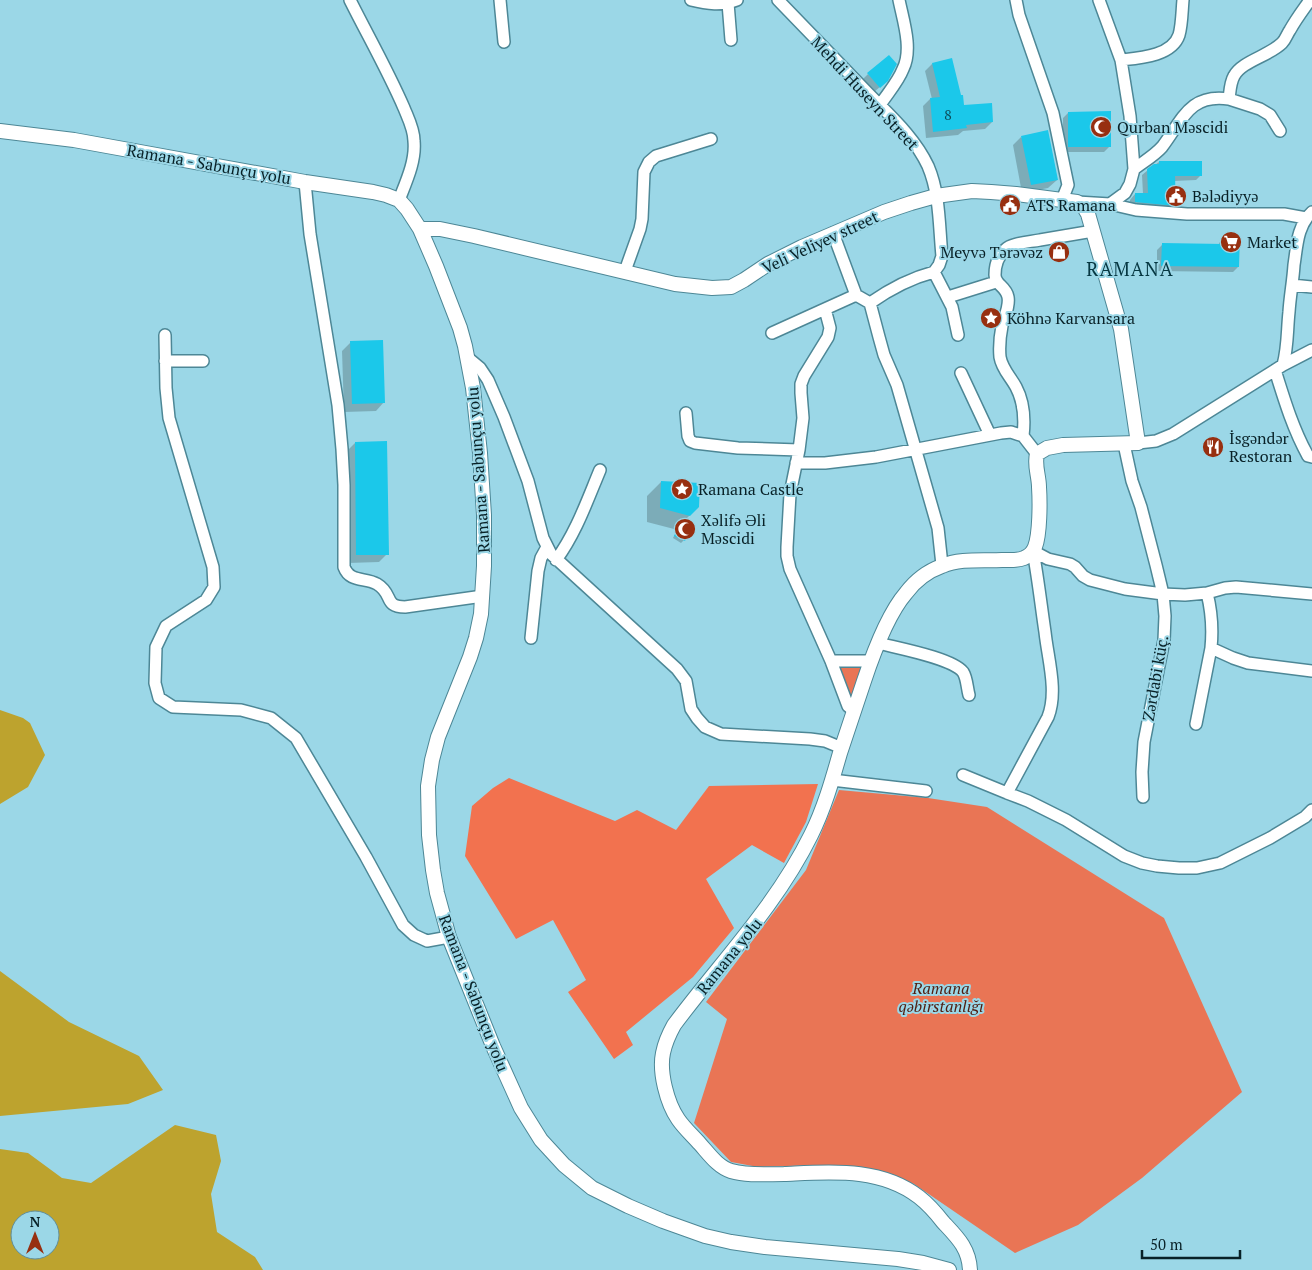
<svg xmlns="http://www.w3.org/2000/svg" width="1312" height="1270" font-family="'PT Serif',serif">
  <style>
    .green { fill: #e97555 }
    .forest { fill: #f2724f }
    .water { fill: #bda32e; fill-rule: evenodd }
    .shadow { fill: #0003 }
    .building { fill: #1bc8ea }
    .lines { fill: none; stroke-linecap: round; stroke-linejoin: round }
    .minor-casing { stroke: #4d8796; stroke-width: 14 }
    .tertiary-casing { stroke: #4d8796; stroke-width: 16 }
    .minor { stroke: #fff; stroke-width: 11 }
    .tertiary { stroke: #fff; stroke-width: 14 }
    .labels { text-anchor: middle; stroke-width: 4; stroke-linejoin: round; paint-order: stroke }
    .number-label { font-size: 14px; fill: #0d4b58 }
    .street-label { font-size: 16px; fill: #082127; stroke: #9bd7e7 }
    .poi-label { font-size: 16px; fill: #082127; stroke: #9bd7e7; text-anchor: start }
    .park-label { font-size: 16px; font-style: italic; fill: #501e11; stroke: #9bd7e7 }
    .quarter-label { font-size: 19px; letter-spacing: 1px; fill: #063742; stroke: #9bd7e7 }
  </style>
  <rect width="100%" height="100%" fill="#9bd7e7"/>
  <path class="green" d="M838 666H864L853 696H848Z
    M839 790 928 798 987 807 1164 918 1242 1092 1142 1178 1078 1225 1015 1253 914 1184 890 1174 859 1168 821 1165 758 1167 731 1162 694 1123 727 1019 706 1002 806 870Z"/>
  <path class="forest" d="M509 778 615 821 637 810 676 830 709 786 818 784 806 822 784 863 752 845 706 879 734 928 693 977 626 1032 633 1045 614 1059 568 992 586 980 553 920 516 939 465 856 472 806 493 788Z"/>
  <path class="water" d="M0 710 23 718 30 723 45 755 28 787 0 804Z
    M0 971 69 1022 139 1056 163 1090 128 1104 0 1116Z
    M175 1125 216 1135 221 1161 211 1194 217 1232 255 1257 263 1270H0V1149L28 1153 62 1178 91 1183ZM20 1220H50V1250H20Z"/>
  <path class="shadow" d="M951 60 963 107 992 122 985 129 963 131 958 135 926 138 923 106 930 99H932L925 71 932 64Z
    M868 74 881 86 874 92 863 79Z
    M1068 113 1110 146 1104 152H1063V118Z
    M1021 137 1057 180 1048 188 1022 193 1013 145Z
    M1159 162 1201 175 1196 180 1174 181 1175 205 1169 210 1130 207V200L1135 194H1143L1142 175 1148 170Z
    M1224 238 1238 267 1233 272 1157 271V250L1162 245H1219V243Z
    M351 342 384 402 376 411 344 412 342 351Z
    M355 443 387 554 379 562 348 563 347 451Z
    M661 482 698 507 685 520 684 540 681 543 673 538 680 524 674 529 647 522V496Z"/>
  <path class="building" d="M889 55 897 64 888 81 880 88 867 73Z
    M952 58 961 95H963L964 105 992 103 993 122 966 125 967 128 933 132 930 98 940 97 932 63Z
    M1111 111V147H1068V112Z
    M1048 130 1058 180 1031 185 1021 136Z
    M1159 161H1202V176H1175L1176 206 1135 202V193H1148L1147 169 1154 164H1159Z
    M1224 236H1240L1239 267 1161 266 1162 243 1224 244Z
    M383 340 385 403 352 404 350 341Z
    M387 441 389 555H356L355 442Z
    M661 481 700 483 699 507 690 516 660 508Z
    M684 518 694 523 685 541 674 536Z"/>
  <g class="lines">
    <g class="minor-casing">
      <path id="minor" d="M350 0C368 36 388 71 404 108 408 118 414 129 414 141 416 161 406 182 399 200
        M500 0 504 42
        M691 0C707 4 722 6 737 0
        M778 0C807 30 836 60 865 90 888 114 914 136 928 166 940 194 939 226 942 256L939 265 934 272 952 307 958 335
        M1016 0 1019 15 1053 113 1068 185 1062 200
        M728 3 731 40
        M1121 60C1140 58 1172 56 1179 35 1182 25 1182 10 1183 0
        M1229 99 1260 109 1270 115 1280 131
        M880 105C887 94 898 82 903 69 913 49 903 20 899 0
        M1134 169C1143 162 1154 156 1162 147 1182 121 1189 93 1229 99 1230 92 1230 83 1234 76 1242 61 1269 56 1282 43 1286 39 1287 34 1290 30 1296 19 1303 10 1310 0
        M305 182 310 234 338 405 342 449 344 485V567C350 583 365 577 377 584 394 594 383 607 405 607L483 596
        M1077 202 1110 204 1125 193 1130 184 1134 169 1130 116 1121 60 1099 0
        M1110 204 1136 210 1187 214H1284L1306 218
        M833 233 856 295 825 309 830 328 828 337 804 376 801 384V393L803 418 799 450 790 494 787 547V556L790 569 831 661 848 706 854 711
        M625 271 640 229 642 219 644 172 649 162 656 156 711 139
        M1292 285 1312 287
        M856 295 870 303 879 337 884 355 897 385 938 528 942 565
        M948 297 996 282
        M870 303C890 289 911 278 934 272
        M772 333 825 309
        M165 335 166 388 169 418 213 567 214 587 206 600 166 626 156 647 155 683 159 698 173 707 241 710 271 718 296 738 366 857 403 925 414 935 427 941 449 937
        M468 358 480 368 488 380 504 417 528 481 543 538 551 554 677 669 686 681 691 709 697 718 705 727 721 734 810 739 825 741 842 748
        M165 361H203
        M1283 365C1288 347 1287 330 1289 312 1290 296 1293 281 1294 265 1297 246 1297 226 1312 212
        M1275 370C1284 399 1293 429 1308 456L1312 457
        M961 373 990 435
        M686 413 688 436 690 441 695 443 738 448 799 450
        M1138 443 1156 441 1173 434 1283 365 1312 350
        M1124 444 1132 481 1141 507 1156 565 1163 594 1165 616 1164 640 1144 742 1142 772 1143 797
        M1037 454 1023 436C1025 419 1024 402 1016 387 1010 376 1002 369 1000 357 999 346 1000 336 1002 326 1004 317 1010 307 1008 297 1006 286 995 285 995 275 995 264 998 255 1007 248 1016 242 1030 242 1040 240 1058 237 1076 234 1093 231
        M796 463H825L876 457 1001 433 1011 432 1023 436
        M1033 551 1048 559 1070 564 1075 567 1083 576 1090 580 1125 589 1163 594 1185 595 1207 593 1225 588 1236 587 1312 594
        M556 560C576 533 587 501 600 470
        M1207 593C1212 613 1213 628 1211 648L1233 658 1248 663 1312 671
        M531 638 538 571 541 558 547 547
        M878 643C897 648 952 658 963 672 967 678 967 688 969 695
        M831 661H871
        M1196 724 1211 648
        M963 775 1007 793 1048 717C1058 691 1048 660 1045 632 1041 605 1038 578 1033 551
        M832 780 926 791
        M1007 793 1028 801 1066 820 1124 856 1142 863 1157 866 1179 868H1197L1220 863 1270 838 1305 817 1312 810"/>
    </g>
    <g class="tertiary-casing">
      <path id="tertiary" d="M0 131 74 140 305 182 373 192 386 195 399 200 407 209 420 229 436 266 460 328 465 346 473 388 480 453 484 515V566L481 614 476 638 470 657 438 737 432 760 428 786 429 835 433 870 437 893 449 937 493 1046 521 1108 541 1140 564 1165 592 1188 628 1206 663 1221 705 1236 731 1242 765 1247 898 1259 923 1263 949 1270
        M420 229H440L474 236 675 284 712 288 731 287 744 280 768 264 802 247 884 212 911 203 936 196 972 191 991 192 1016 194 1077 202 1084 207 1088 214 1121 329 1138 443 1063 445 1047 448 1037 454C1034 465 1039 476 1039 487 1040 502 1040 534 1035 547 1033 552 1029 556 1024 558 1017 561 1009 560 1002 560 983 561 960 558 942 566 928 571 915 581 906 593 887 615 873 654 864 681 856 705 848 729 840 753 832 781 824 809 811 835 776 906 721 962 674 1025 669 1034 665 1043 663 1053 659 1072 667 1103 678 1119 684 1128 693 1136 700 1144 709 1154 718 1167 731 1171 748 1176 767 1174 784 1174 831 1172 880 1167 919 1197 928 1204 936 1213 943 1222 957 1237 969 1248 970 1270"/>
    </g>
    <use href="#minor" class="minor"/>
    <use href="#tertiary" class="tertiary"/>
  </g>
  <defs>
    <g id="mosque-disc" transform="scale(1.125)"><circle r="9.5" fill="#972f10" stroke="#9bd7e7"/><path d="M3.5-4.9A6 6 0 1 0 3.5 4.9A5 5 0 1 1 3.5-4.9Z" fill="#fff"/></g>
    <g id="civic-disc" transform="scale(1.125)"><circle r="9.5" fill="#972f10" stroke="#9bd7e7"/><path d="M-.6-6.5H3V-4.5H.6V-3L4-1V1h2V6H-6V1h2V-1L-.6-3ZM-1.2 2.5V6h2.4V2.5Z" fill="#fff"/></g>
    <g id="supermarket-disc" transform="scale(1.125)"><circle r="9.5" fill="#972f10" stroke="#9bd7e7"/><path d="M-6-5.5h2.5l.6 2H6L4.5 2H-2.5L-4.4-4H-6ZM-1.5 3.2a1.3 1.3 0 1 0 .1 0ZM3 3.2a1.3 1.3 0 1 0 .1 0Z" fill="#fff"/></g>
    <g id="shop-disc" transform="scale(1.125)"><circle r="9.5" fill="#972f10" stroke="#9bd7e7"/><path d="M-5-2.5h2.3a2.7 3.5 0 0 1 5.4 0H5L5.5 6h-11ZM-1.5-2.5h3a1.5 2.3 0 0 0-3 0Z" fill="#fff"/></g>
    <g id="sight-disc" transform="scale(1.125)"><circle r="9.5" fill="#972f10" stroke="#9bd7e7"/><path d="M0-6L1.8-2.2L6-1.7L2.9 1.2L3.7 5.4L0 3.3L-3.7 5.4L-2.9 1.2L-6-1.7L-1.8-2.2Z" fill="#fff"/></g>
    <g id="restaurant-disc" transform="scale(1.125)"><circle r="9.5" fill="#972f10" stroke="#9bd7e7"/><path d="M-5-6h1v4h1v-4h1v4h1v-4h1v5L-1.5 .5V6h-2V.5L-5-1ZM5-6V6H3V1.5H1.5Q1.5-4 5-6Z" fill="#fff"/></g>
  </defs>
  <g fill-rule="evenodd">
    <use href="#mosque-disc" x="1101" y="127"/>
    <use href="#civic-disc" x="1176" y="196"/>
    <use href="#civic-disc" x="1010" y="205"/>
    <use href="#supermarket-disc" x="1231" y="242"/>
    <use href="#shop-disc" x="1059" y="252"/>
    <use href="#sight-disc" x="991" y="318"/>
    <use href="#restaurant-disc" x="1213" y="447"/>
    <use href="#sight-disc" x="682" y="489"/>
    <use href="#mosque-disc" x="685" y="529"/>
  </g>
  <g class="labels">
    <g class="number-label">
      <text x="948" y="120">8</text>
    </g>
    <g class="street-label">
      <text transform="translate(865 93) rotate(47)" y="6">Mehdi Huseyn Street</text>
      <text transform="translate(209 164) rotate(10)" y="6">Ramana - Sabunçu yolu</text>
      <text transform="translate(820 242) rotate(-25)" y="6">Veli Veliyev street</text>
      <text transform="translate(478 470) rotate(-94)" y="6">Ramana - Sabunçu yolu</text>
      <text transform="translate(1155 678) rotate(-80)" y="6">Zərdabi küç.</text>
      <text transform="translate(729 956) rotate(-51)" y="6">Ramana yolu</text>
      <text transform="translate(474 993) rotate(69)" y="6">Ramana - Sabunçu yolu</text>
    </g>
    <g class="poi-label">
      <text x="1117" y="133">Qurban Məscidi</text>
      <text x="1192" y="202">Bələdiyyə</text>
      <text x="1026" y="211">ATS Ramana</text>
      <text x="1247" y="248">Market</text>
      <text x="1043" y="258" text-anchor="end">Meyvə Tərəvəz</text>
      <text x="1007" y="324">Köhnə Karvansara</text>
      <text x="1229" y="444">İsgəndər<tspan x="1229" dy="18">Restoran</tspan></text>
      <text x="698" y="495">Ramana Castle</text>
      <text x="701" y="526">Xəlifə Əli<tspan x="701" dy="18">Məscidi</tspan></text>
    </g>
    <g class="park-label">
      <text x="941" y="994">Ramana<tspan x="941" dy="18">qəbirstanlığı</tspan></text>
    </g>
    <g class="quarter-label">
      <text x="1130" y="276">RAMANA</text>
    </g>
  </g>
  <g transform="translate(35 1235)"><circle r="24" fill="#9bd7e7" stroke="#608e9a"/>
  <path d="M0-4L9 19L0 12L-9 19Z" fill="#972f10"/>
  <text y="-8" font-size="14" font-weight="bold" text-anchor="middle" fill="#082127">N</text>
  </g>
  <path d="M1142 1250v8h98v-8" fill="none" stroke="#082127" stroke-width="2.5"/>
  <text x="1150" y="1250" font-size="15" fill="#082127" stroke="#9bd7e7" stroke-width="4" paint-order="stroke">50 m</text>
</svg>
